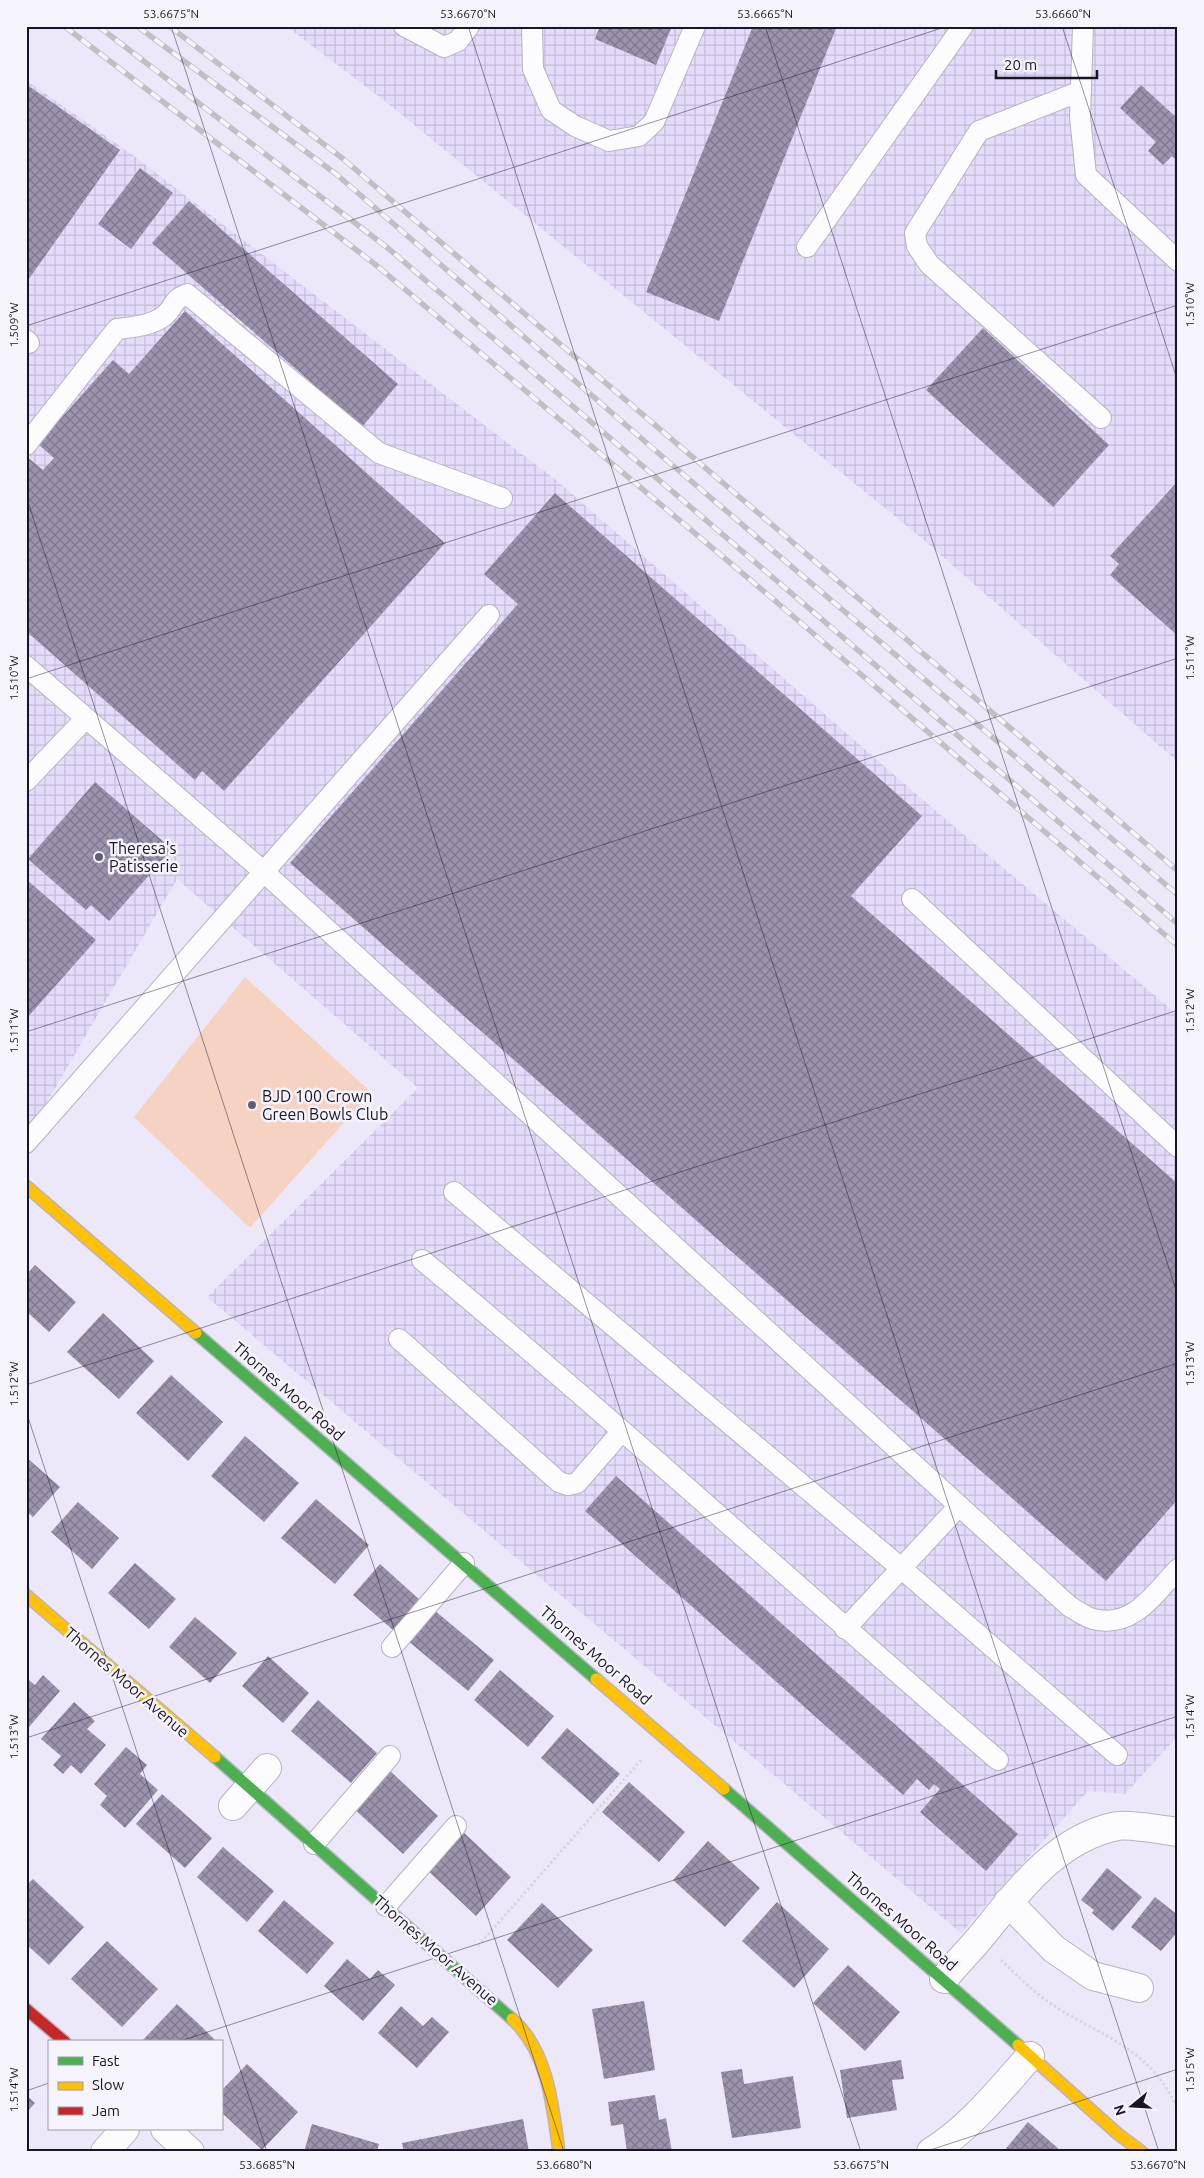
<svg xmlns="http://www.w3.org/2000/svg" width="1204" height="2178" font-family="Ubuntu,sans-serif">
  <style>
    .industrial { fill: url(#industrial-grid) }
    .grass { fill: #f5d2c1 }
    .building { fill: url(#building-cross-hatch) }
    .lines { fill: none; stroke-linecap: round; stroke-linejoin: round }
    .lane-casing { stroke: #b7b3c3; stroke-width: 22 }
    .street-casing { stroke: #b7b3c3; stroke-width: 30 }
    .fast-casing { stroke: #b7b3c3; stroke-width: 14 }
    .slow-casing { stroke: #b7b3c3; stroke-width: 14 }
    .jam-casing { stroke: #b7b3c3; stroke-width: 14 }
    .path { stroke: #d8d7dc; stroke-width: 3; stroke-dasharray: 2.5 2.5; stroke-linecap: butt }
    .lane { stroke: #fcfcfe; stroke-width: 20 }
    .street { stroke: #fcfcfe; stroke-width: 28 }
    .fast { stroke: #4caf50; stroke-width: 11 }
    .slow { stroke: #ffc107; stroke-width: 11 }
    .jam { stroke: #c62828; stroke-width: 11 }
    .rail-casing { stroke: #c1bfc3; stroke-width: 5.5 }
    .rail { stroke: #f5f3fc; stroke-width: 4; stroke-dasharray: 11; stroke-linecap: butt }
    .ticks { fill: none; stroke: #1a1526; stroke-width: 1; stroke-opacity: 0.45 }
    .poi-dot { fill: #645f70; stroke: #f5f3fc; stroke-width: 2 }
    .labels { text-anchor: middle; stroke-width: 5; stroke-linejoin: round; paint-order: stroke }
    .poi-label { font-size: 16px; fill: #1a1526; stroke: #f5f3fc; text-anchor: start }
    .street-label { font-size: 16px; fill: #1a1526; stroke: #f5f3fc }
    .neatline { fill: none; stroke: #1a1526; stroke-width: 2 }
    .ticks-label { font-size: 12px; text-anchor: middle; fill: #1a1526 }
  </style>
  <defs>
    <pattern id="industrial-grid" width="8" height="8" patternUnits="userSpaceOnUse" patternTransform="scale(1.25)"><rect width="8" height="8" fill="#e5dcfc"/><path d="M0 4h8M4 0v8" fill="none" stroke="#c4bcd8"/></pattern>
    <pattern id="building-cross-hatch" width="8" height="8" patternUnits="userSpaceOnUse" patternTransform="scale(1.25)"><rect width="8" height="8" fill="#9d93af"/><path d="M0 0l8 8M0 8l8-8" fill="none" stroke="#7f778e"/></pattern>
  </defs>
  <rect width="100%" height="100%" fill="#ece8f9"/>
  <path class="industrial" d="M286 26H1178V762L919 536 386 102Z
    M26 80 134 156 556 480 930 806 1178 1015V1736L1125 1794 1088 1791 961 1933 207 1297 418 1088 177 879 26 1138Z"/>
  <path class="grass" d="M245 977 371 1092 250 1228 134 1117Z"/>
  <path class="building" d="M600 26H672L656 65 595 39Z
    M753 26H837L719 321 646 292Z
    M26 84 120 150 26 283Z
    M1141 85 1178 119V162L1172 156 1163 165 1148 151 1156 142 1120 108Z
    M140 168 173 193 131 249 98 224Z
    M189 201 398 384 362 427 152 243Z
    M185 311 445 543 224 791 202 771 195 780 26 631V456L43 470 54 458 38 444 113 360 129 374Z
    M983 328 1109 445 1053 507 926 390Z
    M1178 481V636L1110 575 1119 564 1110 556Z
    M555 493 922 816 851 896 1178 1184V1499L1106 1581 290 863 518 604 484 574Z
    M95 782 172 849 109 921 91 905 86 910 28 859Z
    M26 879 96 940 26 1019Z
    M35 1265 76 1302 49 1332 26 1311V1275Z
    M103 1313 154 1361 119 1399 67 1352Z
    M171 1375 223 1422 188 1461 136 1413Z
    M245 1436 299 1483 264 1522 211 1476Z
    M26 1457 60 1487 33 1517 26 1511Z
    M616 1476 1018 1834 986 1871 920 1812 940 1789 934 1784 929 1790 917 1779 903 1795 585 1511Z
    M316 1499 369 1545 335 1584 281 1538Z
    M78 1502 119 1538 92 1569 51 1532Z
    M135 1563 176 1599 149 1629 108 1593Z
    M380 1564 421 1601 394 1631 353 1595Z
    M434 1610 494 1660 468 1691 408 1641Z
    M195 1617 237 1653 210 1683 169 1647Z
    M268 1656 309 1693 283 1723 242 1686Z
    M500 1670 554 1716 528 1747 474 1700Z
    M43 1675 60 1691 29 1727 26 1725V1678L35 1685Z
    M318 1700 377 1753 351 1783 291 1731Z
    M74 1702 95 1721 87 1729 106 1745 81 1774 71 1765 63 1774 53 1765 61 1756 41 1739Z
    M567 1728 620 1774 593 1804 541 1758Z
    M126 1747 147 1765 140 1774 158 1790 125 1828 100 1805 107 1796 94 1784Z
    M387 1768 438 1816 403 1854 351 1806Z
    M629 1782 685 1832 659 1862 602 1812Z
    M162 1794 212 1838 185 1868 136 1824Z
    M460 1829 511 1877 476 1916 424 1867Z
    M708 1841 760 1888 725 1927 673 1880Z
    M223 1847 274 1891 247 1922 197 1877Z
    M1107 1868 1142 1897 1113 1931 1092 1913 1094 1910 1081 1900Z
    M33 1879 84 1927 49 1965 26 1944V1886Z
    M1155 1897 1178 1915V1931L1161 1951 1131 1927Z
    M284 1900 334 1943 307 1974 258 1931Z
    M777 1902 829 1949 794 1988 742 1941Z
    M542 1903 593 1950 558 1988 507 1940Z
    M107 1941 158 1989 122 2027 71 1979Z
    M347 1959 370 1979 378 1970 395 1985 363 2021 324 1986Z
    M848 1965 900 2012 865 2051 813 2003Z
    M644 2001 655 2070 604 2079 592 2009Z
    M177 2004 202 2027 217 2042H141Z
    M401 2006 423 2026 432 2017 449 2032 417 2068 378 2033Z
    M901 2060 904 2079 892 2080 897 2110 847 2118 840 2070Z
    M247 2064 298 2112 262 2150 221 2112V2091Z
    M742 2069 744 2084 793 2076 801 2128 732 2138 721 2072Z
    M26 2095 35 2103 26 2113Z
    M655 2095 659 2120 666 2118 672 2152H627L623 2124 611 2126 608 2102Z
    M523 2119 529 2152H404L402 2143Z
    M1028 2122 1052 2143 1062 2152H1003Z
    M312 2124 379 2144 377 2152H304Z"/>
  <g class="lines">
    <g class="lane-casing">
      <path id="lane" d="M404 26 444 47 458 41 469 26
        M532 26 533 69 551 110 575 126 609 141 639 136 654 122 695 26
        M1083 26 1080 117 1086 175 1178 261
        M1081 91 979 131 915 233 917 246 929 264 1101 418
        M807 247 963 26
        M26 340 29 343
        M26 445 117 329C132 327 151 326 164 316 175 307 171 300 187 294L379 453 502 498
        M26 666 264 872 1069 1606C1076 1610 1085 1617 1093 1619 1133 1629 1154 1594 1178 1569
        M26 781 86 718
        M912 899 1178 1147
        M26 1143 489 615
        M454 1192 901 1568 1117 1755
        M422 1260C617 1422 805 1594 998 1760
        M399 1339 559 1482 568 1485 577 1483 622 1431
        M845 1629 959 1506
        M392 1647 464 1563
        M314 1844 390 1756
        M386 1906 456 1826"/>
    </g>
    <g class="street-casing">
      <path id="street" d="M233 1806 267 1768
        M1008 1902 1054 1949 1093 1976 1139 1988
        M944 1979C955 1965 968 1952 979 1939 1017 1893 1054 1839 1117 1826 1131 1824 1163 1830 1178 1832
        M165 2129 190 2152
        M105 2152 125 2129
        M931 2152C971 2127 999 2091 1030 2056"/>
    </g>
    <g class="fast-casing">
      <path id="fast" d="M196 1333 596 1679
        M215 1757 512 2019
        M724 1789 1018 2045"/>
    </g>
    <g class="slow-casing">
      <path id="slow" d="M26 1186 196 1333
        M26 1595 215 1757
        M596 1679 724 1789
        M512 2019C548 2051 553 2107 559 2152
        M1018 2045 1118 2134 1142 2152"/>
    </g>
    <g class="jam-casing">
      <path id="jam" d="M26 2009 65 2042"/>
    </g>
    <path class="path" d="M478 1946 642 1759
      M1001 1960C1019 1977 1037 1996 1059 2009 1109 2039 1153 2052 1178 2110"/>
    <use href="#lane" class="lane"/>
    <use href="#street" class="street"/>
    <use href="#fast" class="fast"/>
    <use href="#slow" class="slow"/>
    <use href="#jam" class="jam"/>
    <g class="rail-casing">
      <path id="rail" d="M64 26 376 265 766 593 1178 946
        M98 26 389 249 1178 924
        M137 26 336 174 664 458 1178 895
        M169 26 342 158 1178 871"/>
    </g>
    <use href="#rail" class="rail"/>
  </g>
  <path class="ticks" d="M171 26 861 2152M468 26 1159 2152M765 26 1178 1296M1062 26 1178 382M26 326 948 26M26 496 564 2152M26 679 1178 305M26 1032 1178 658M26 1385 1178 1010M26 1411 267 2152M26 1738 1178 1363M177 2042 1178 1716M26 2091 49 2083M924 2152 1178 2069"/>
  <g class="poi-dot">
    <circle cx="99" cy="857" r="5"/>
    <circle cx="252" cy="1105" r="5"/>
  </g>
  <g class="labels">
    <g class="poi-label">
      <text x="109" y="854">Theresa's<tspan x="109" dy="18">Patisserie</tspan></text>
      <text x="262" y="1102">BJD 100 Crown<tspan x="262" dy="18">Green Bowls Club</tspan></text>
    </g>
    <g class="street-label">
      <text transform="translate(289 1391) rotate(41)" y="6">Thornes Moor Road</text>
      <text transform="translate(596 1655) rotate(41)" y="6">Thornes Moor Road</text>
      <text transform="translate(127 1682) rotate(41)" y="6">Thornes Moor Avenue</text>
      <text transform="translate(902 1921) rotate(41)" y="6">Thornes Moor Road</text>
      <text transform="translate(436 1950) rotate(41)" y="6">Thornes Moor Avenue</text>
    </g>
  </g>
  <rect width="1204" height="2178" fill="none" stroke="#f5f3fc" stroke-width="55"/>
  <rect x="48" y="2040" width="175" height="90" fill="#f5f3fc" stroke="#9d9aa6"/>
  <rect x="58" y="2057" width="25" height="8" fill="#4caf50" stroke="#9d9aa6"/>
  <text x="92" y="2066" font-size="15" fill="#1a1526">Fast</text>
  <rect x="58" y="2082" width="25" height="8" fill="#ffc107" stroke="#9d9aa6"/>
  <text x="92" y="2090" font-size="15" fill="#1a1526">Slow</text>
  <rect x="58" y="2107" width="25" height="8" fill="#c62828" stroke="#9d9aa6"/>
  <text x="92" y="2116" font-size="15" fill="#1a1526">Jam</text>
  <g transform="translate(1132 2106) rotate(252)" stroke="#f5f3fc" stroke-width="4" paint-order="stroke">
  <path d="M0-4L9 19L0 12L-9 19Z" fill="#1a1526"/>
  <text y="-8" font-size="14" font-weight="bold" text-anchor="middle" fill="#1a1526">N</text>
  </g>
  <path d="M996 70v8h101v-8" fill="none" stroke="#1a1526" stroke-width="2.5"/>
  <text x="1004" y="70" font-size="15" fill="#1a1526" stroke="#f5f3fc" stroke-width="4" paint-order="stroke">20 m</text>
  <rect x="28" y="28" width="1148" height="2122" class="neatline"/>
  <g class="ticks-label">
    <text x="171" y="18">53.6675°N</text>
    <text x="468" y="18">53.6670°N</text>
    <text x="765" y="18">53.6665°N</text>
    <text x="1063" y="18">53.6660°N</text>
    <text transform="translate(1190 305) rotate(-90)" y="4">1.510°W</text>
    <text transform="translate(14 325) rotate(-90)" y="4">1.509°W</text>
    <text transform="translate(1190 658) rotate(-90)" y="4">1.511°W</text>
    <text transform="translate(14 678) rotate(-90)" y="4">1.510°W</text>
    <text transform="translate(1190 1011) rotate(-90)" y="4">1.512°W</text>
    <text transform="translate(14 1031) rotate(-90)" y="4">1.511°W</text>
    <text transform="translate(1190 1364) rotate(-90)" y="4">1.513°W</text>
    <text transform="translate(14 1384) rotate(-90)" y="4">1.512°W</text>
    <text transform="translate(1190 1717) rotate(-90)" y="4">1.514°W</text>
    <text transform="translate(14 1737) rotate(-90)" y="4">1.513°W</text>
    <text transform="translate(1190 2070) rotate(-90)" y="4">1.515°W</text>
    <text transform="translate(14 2090) rotate(-90)" y="4">1.514°W</text>
    <text x="267" y="2169">53.6685°N</text>
    <text x="564" y="2169">53.6680°N</text>
    <text x="861" y="2169">53.6675°N</text>
    <text x="1158" y="2169">53.6670°N</text>
  </g>
</svg>
